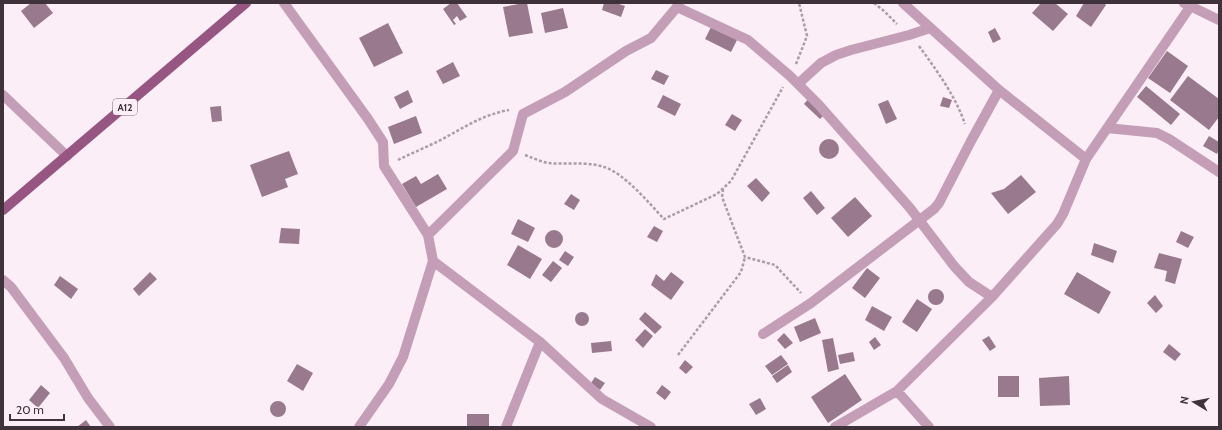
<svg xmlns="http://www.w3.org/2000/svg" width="1222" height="430" font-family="Cabin,sans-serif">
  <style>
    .building { fill: #98798d }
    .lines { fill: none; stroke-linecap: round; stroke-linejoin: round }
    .path { stroke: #ab9da6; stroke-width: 2.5; stroke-dasharray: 3 2; stroke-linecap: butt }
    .street { stroke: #c49eb6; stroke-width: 10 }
    .primary { stroke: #975682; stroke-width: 10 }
    .labels { text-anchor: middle; stroke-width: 3.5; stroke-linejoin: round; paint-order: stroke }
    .shield { fill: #fceef7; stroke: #786a73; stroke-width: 1 }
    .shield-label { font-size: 10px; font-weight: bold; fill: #3f323b }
  </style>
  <rect width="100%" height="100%" fill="#fceef7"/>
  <path class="building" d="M31 3H45L53 13 34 28 21 11Z
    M451 3H457L467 17 460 21 457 16 453 20 456 24 454 25 443 9Z
    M524 3H527L533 33 509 37 503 7Z
    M604 3H616L625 6 621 17 602 10Z
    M1041 3H1055L1068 14 1053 31 1032 13Z
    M1084 3H1104L1106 5 1091 27 1076 16Z
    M563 8 568 28 545 33 541 13Z
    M388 23 403 53 374 67 359 38Z
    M712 25 738 38 731 52 705 39Z
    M995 28 1001 39 993 43 988 32Z
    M1167 51 1188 66 1170 93 1148 78Z
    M453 62 460 76 443 84 436 71Z
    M656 70 669 76 664 85 651 79Z
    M1188 76 1219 99V117L1209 130 1170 100Z
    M1146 86 1180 114 1171 125 1137 97Z
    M408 90 413 102 400 109 394 97Z
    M663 95 681 104 675 116 657 107Z
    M943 97 952 100 949 108 940 106Z
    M809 98 825 114 820 119 804 104Z
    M888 100 897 119 886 124 878 104Z
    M221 106 222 121 212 122 210 107Z
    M732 114 742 120 735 131 725 125Z
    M416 116 422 133 394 144 388 127Z
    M1209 136 1219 142V150L1217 154 1203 146Z
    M819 149a10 10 0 1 1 20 0a10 10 0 1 1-20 0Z
    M289 151 298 174 285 179 288 187 262 197 250 165Z
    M438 174 447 189 416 207 402 184 416 176 421 184Z
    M1021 175 1036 192 1008 214 991 193 1004 189Z
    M756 178 770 193 762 202 747 186Z
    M811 191 825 208 817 215 803 198Z
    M571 194 580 200 574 210 564 204Z
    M855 197 872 216 848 237 831 218Z
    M518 219 535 228 528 242 511 234Z
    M654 226 663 231 657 242 647 237Z
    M281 228 300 229 299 244 279 243Z
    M545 239a9 9 0 1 1 18 0a9 9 0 1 1-18 0Z
    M1181 231 1194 237 1188 248 1176 242Z
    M1094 243 1117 251 1113 263 1091 255Z
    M518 245 542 259 530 279 507 265Z
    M565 251 574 257 568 266 559 260Z
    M1159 253 1182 259 1175 284 1165 281 1167 271 1154 268Z
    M553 261 562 268 551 282 542 275Z
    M867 268 880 278 865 298 852 288Z
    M150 272 157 279 139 296 133 289Z
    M671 272 684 282 671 300 651 285 656 274 664 281Z
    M1077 272 1111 292 1099 314 1064 294Z
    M60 276 78 289 71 299 54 285Z
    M928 297a8 8 0 1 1 16 0a8 8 0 1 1-16 0Z
    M1155 295 1163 306 1156 313 1147 303Z
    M917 299 932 309 917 332 902 322Z
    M872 306 892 317 884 331 865 320Z
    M575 319a7 7 0 1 1 14 0a7 7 0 1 1-14 0Z
    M645 312 662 327 655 334 639 319Z
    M815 318 821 333 800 342 794 327Z
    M645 329 653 336 643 348 635 340Z
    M784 333 793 343 785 349 777 340Z
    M989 336 996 347 990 351 982 340Z
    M875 337 881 345 874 350 869 342Z
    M833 338 839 369 828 372 822 340Z
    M611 341 612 351 592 353 591 343Z
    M1169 344 1181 354 1175 361 1163 352Z
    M853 352 855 361 840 364 838 355Z
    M781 355 788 364 772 375 765 366Z
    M685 360 693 367 686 374 679 368Z
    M297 364 313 373 303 391 287 381Z
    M788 365 792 372 777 383 772 376Z
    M845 374 862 400 828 423 811 397Z
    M998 376H1019V397H998Z
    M1069 376 1070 405 1040 406 1039 378Z
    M595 377 605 383 600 390 591 383Z
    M41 385 50 393 38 408 29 400Z
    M662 385 671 392 665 400 656 393Z
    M760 398 766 409 756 415 749 404Z
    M270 409a8 8 0 1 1 16 0a8 8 0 1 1-16 0Z
    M467 414H489V426H467Z
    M86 420 91 427H77Z"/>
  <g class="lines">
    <path class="path" d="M874 3 884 11 897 24
      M919 46C937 71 955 95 965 124
      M796 64 807 36 799 3
      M525 155C533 158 541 162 549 163 566 165 586 161 604 167 624 173 649 203 664 219L717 194 731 181 783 87
      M398 160C414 152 432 145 448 136 468 125 486 114 509 110
      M723 189 722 197 745 257 775 265 801 293
      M678 355 741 272 745 257"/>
    <path class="street" d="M284 3 368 119 383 142 384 166 428 235 433 261 540 342 602 399 651 427
      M903 3 999 90 1086 159
      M1184 3 1219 20
      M677 7 748 40 790 76 819 105 910 208 954 266 969 282 992 297
      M798 84 821 63 836 55 851 50 909 35 930 28
      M3 95 67 156
      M1107 128 1157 133 1169 139 1219 172
      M428 235 513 151 523 114 565 92 626 51 651 38 677 7 679 3
      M3 280 11 287 64 358 88 398 110 427
      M763 334 811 303 934 209 939 203 971 141 999 90
      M897 391 929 427
      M359 427 389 384 403 357 433 261
      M506 427 540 342
      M835 427 897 391 992 297 1057 224 1063 214 1086 159 1190 7"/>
    <path class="primary" d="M3 210 246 3"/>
  </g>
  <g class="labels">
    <rect class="shield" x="113" y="99" width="24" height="16" rx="3"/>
    <g class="shield-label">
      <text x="125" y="111">A12</text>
    </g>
  </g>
  <rect width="1222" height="430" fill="none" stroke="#3f323b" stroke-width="8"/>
  <g transform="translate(1194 402) rotate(280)" stroke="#fceef7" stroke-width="3" paint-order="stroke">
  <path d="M0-3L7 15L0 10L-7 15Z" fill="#3f323b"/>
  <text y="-6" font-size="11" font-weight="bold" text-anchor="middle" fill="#3f323b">N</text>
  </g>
  <path d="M10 414v6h54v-6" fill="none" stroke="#3f323b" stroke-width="2"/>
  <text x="16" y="414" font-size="12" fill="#3f323b" stroke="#fceef7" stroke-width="3" paint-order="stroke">20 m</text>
</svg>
